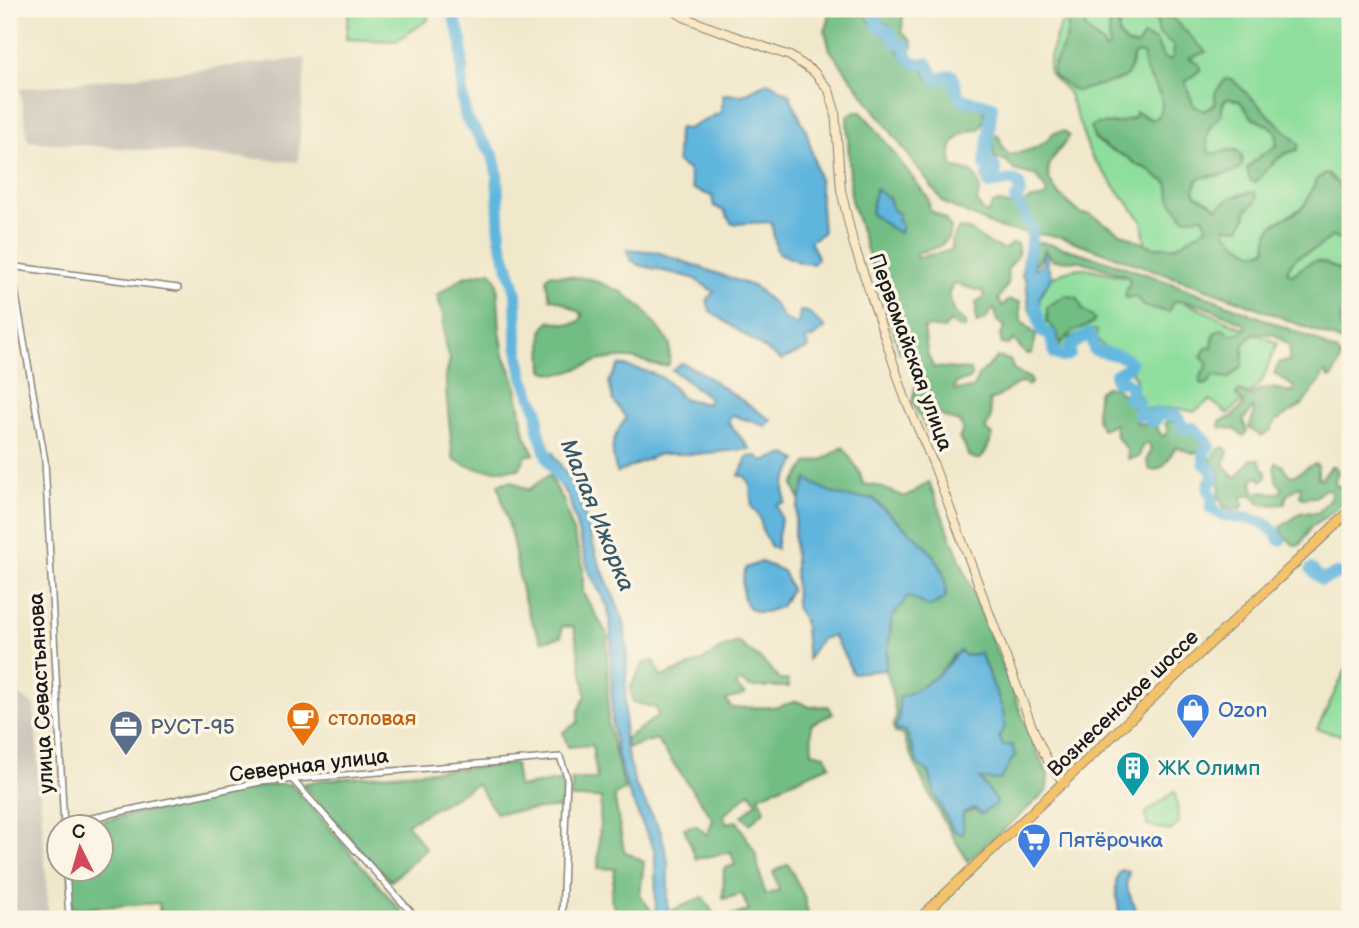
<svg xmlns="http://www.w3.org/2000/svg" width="1359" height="928" font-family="'Balsamiq Sans',sans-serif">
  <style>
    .industrial { fill: #c9c3b8 }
    .green { fill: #8ede9d; stroke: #557d5c; stroke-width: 2 }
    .forest { fill: #72bd84; stroke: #476c50; stroke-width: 2; fill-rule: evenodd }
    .water { fill: #60b5dd; stroke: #3e687c; stroke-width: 2 }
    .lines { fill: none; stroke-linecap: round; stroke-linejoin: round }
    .river { stroke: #60b5dd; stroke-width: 12 }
    .street-casing { stroke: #868274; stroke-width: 8 }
    .secondary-casing { stroke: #868274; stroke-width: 10 }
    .primary-casing { stroke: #868274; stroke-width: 11 }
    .street { stroke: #fff; stroke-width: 5 }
    .secondary { stroke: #fae7c3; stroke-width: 8 }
    .primary { stroke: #f3c26a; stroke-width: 9 }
    .labels { text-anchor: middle; stroke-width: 7; stroke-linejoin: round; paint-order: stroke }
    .street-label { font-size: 21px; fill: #1c1c1c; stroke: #fcf5e5 }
    .shop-label { font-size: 21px; fill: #366cbe; stroke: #fcf5e5; text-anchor: start }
    .food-label { font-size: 21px; fill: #c56008; stroke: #fcf5e5; text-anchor: start }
    .service-label { font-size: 21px; fill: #4e5e75; stroke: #fcf5e5; text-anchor: start }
    .culture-label { font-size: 21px; fill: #0d838f; stroke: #fcf5e5; text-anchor: start }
    .water-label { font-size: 23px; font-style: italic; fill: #375969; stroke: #fcf5e5 }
  </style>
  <rect width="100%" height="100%" fill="#fcf5e5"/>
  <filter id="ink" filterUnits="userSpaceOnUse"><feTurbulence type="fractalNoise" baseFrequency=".0143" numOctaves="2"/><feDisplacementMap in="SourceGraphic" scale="14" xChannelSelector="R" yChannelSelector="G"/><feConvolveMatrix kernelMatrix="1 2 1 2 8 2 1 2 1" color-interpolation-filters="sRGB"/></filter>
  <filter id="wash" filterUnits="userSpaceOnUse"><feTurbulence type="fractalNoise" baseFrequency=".00686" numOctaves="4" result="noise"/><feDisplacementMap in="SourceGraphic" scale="28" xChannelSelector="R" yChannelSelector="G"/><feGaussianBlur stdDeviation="1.57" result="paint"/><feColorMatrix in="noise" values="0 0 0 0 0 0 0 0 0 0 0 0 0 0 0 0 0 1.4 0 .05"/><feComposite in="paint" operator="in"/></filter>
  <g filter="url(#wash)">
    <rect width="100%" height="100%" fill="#f1e8cb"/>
    <path class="industrial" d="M306 58 298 162 28 141 20 89Z
      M13 691 34 705 49 919H9V692Z"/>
    <path class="green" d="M349 9H427L428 20 396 41 346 39Z
      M1073 9H1080C1065 19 1069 24 1066 39 1064 48 1059 57 1053 64L1075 91C1085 89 1094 86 1103 84 1123 78 1130 81 1133 56L1138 53 1144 55C1144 59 1144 63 1145 67 1149 82 1178 108 1153 120L1142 114 1118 123 1100 125 1099 142 1109 149 1127 157 1137 165 1148 169 1158 178 1166 181 1169 186 1171 199 1184 218 1203 216 1208 227C1190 240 1167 257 1145 243L1142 221 1091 156 1068 92 1049 73C1048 56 1059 19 1073 9Z
      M1090 9H1142L1157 22 1159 34 1174 46V58L1168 60 1163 57 1156 41 1145 37 1137 47C1128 47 1124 41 1119 35V23L1109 17V48L1104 49C1096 36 1083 33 1084 16Z
      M1164 9H1350V197L1328 173 1317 179 1304 206 1272 226 1267 237 1266 249 1254 253C1247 249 1231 239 1226 233V227H1232L1246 217 1245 211 1255 203 1249 192 1232 197 1217 208 1208 201 1197 196 1194 191 1197 180 1203 177 1221 176 1238 170 1243 160 1237 150C1228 148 1219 155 1209 153 1204 137 1207 132 1216 120 1222 113 1221 105 1227 98L1241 101C1244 106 1247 112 1251 116 1264 128 1280 121 1276 146L1260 156 1247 168 1259 179C1269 165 1280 154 1297 150L1226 79 1216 92 1215 104 1204 111 1194 106 1185 82 1200 70 1199 64 1188 58 1205 52Z
      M1333 236 1350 243V278C1345 272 1342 271 1335 268 1314 257 1310 263 1292 275L1287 272C1293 257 1300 255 1313 250 1320 248 1327 239 1333 236Z
      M1085 268 1127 277 1277 343 1262 381 1228 414 1210 400 1194 412 1177 408 1145 409 1141 397 1136 393V378L1132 374V362L1127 353 1103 347 1096 337 1097 331 1094 330 1069 338 1066 349 1057 347 1053 333 1043 326 1040 310 1037 305C1039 300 1040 293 1043 288 1051 274 1070 268 1085 268Z
      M1350 661V737L1317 729Z
      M1175 791 1179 823 1170 831 1147 825 1146 813Z"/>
    <path class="forest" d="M827 9H862L874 28 884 34 900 52 902 57 914 70 922 68C930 84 930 83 948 81 961 100 952 109 983 106 986 116 985 121 979 129 957 132 946 145 953 167L971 172 977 178 980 189 977 201 983 212 988 214 993 204 998 202 1018 208 1028 200 1045 197 1047 192 1037 176 1014 170 1007 161 994 158 992 134 998 135 1004 150 1010 155C1027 151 1043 148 1053 133L1064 131 1069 136C1064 146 1054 154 1050 164 1041 185 1069 202 1081 214H1090L1119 232 1151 247H1176L1207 227 1203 217 1184 218 1170 199 1169 186 1166 181 1158 178 1148 169 1137 165 1127 157 1109 149 1099 142 1094 138 1090 127 1095 124 1118 123 1134 118 1136 112 1152 120 1158 117C1170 97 1151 85 1145 68 1143 64 1144 59 1144 55L1138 53 1133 56C1129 83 1124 78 1103 84 1093 86 1086 90 1075 91L1054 76 1052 70 1067 37 1069 19 1080 9H1090L1084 16C1083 32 1092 35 1103 44L1104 49 1109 48 1110 11H1116L1119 16V35L1127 44 1137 46 1144 36 1156 41 1163 57 1168 60 1173 58 1174 46 1159 34 1157 22 1142 9H1164L1206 52 1189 58 1199 64 1200 70 1185 82 1194 106 1204 111 1215 104V93L1226 79H1232L1299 144 1297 150C1277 154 1268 169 1255 183L1250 180 1247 168 1260 156 1276 146C1281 121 1264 128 1251 116 1247 112 1244 106 1240 101L1227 98 1223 103 1221 115 1209 129 1207 141 1209 153C1221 155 1232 145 1241 154L1242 166C1229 178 1211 172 1197 180L1194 191 1197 196 1208 201 1217 208 1232 197 1255 192 1257 197 1255 203 1245 211 1246 217 1240 228 1226 227V233C1230 237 1248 250 1254 253L1266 250C1268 242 1266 235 1271 228 1278 218 1294 217 1303 207 1312 196 1312 178 1327 173L1350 197V243L1333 236C1326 240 1320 248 1313 250 1300 255 1292 257 1287 272L1292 275C1312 262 1312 255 1335 268 1341 271 1345 272 1350 278V300L1341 310 1340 328 1346 331 1350 330V345L1240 301 1061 237 1001 229 944 203 830 50 825 31 829 20Z
      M876 9H903L902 32 912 41 913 47 897 38 892 27 881 21Z
      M856 111 861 112 871 123 928 198 930 210 944 218 951 228C948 248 934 248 916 253V258L952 250V241L959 228C976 229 975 236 985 241 991 245 995 244 1001 249L1007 248 1011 243 1017 244C1022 259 1012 260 1007 271L1008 284 998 299 1002 306 1009 300 1020 302 1021 320 1036 335 1032 354H1026L1014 340 1008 345 1002 344 1000 337 1005 327 997 321 995 310H992L985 320 976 323V303L984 298 983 292 957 284 952 287 949 293 953 312 965 322V328H959L950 322 944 329 929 327 924 329 927 352 933 367 971 370 972 376 967 380 958 382 954 387 955 390 973 388 978 376 997 357 1010 360 1014 370 1031 379 1032 382 1028 386 1023 382C1009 385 1002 399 989 400L991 419 985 429 993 435C988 444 987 454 979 460L968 456 965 446 959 439 963 429 959 422 944 417 935 409H930L934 432 929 434 912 403 917 379 914 370 916 361 909 355 900 353 851 200 847 116Z
      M1041 242C1135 266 1227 304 1316 340L1330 349 1337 351 1340 356V361L1332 378H1329L1326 373 1323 374 1321 380 1302 405 1276 421 1270 431 1261 436 1249 428 1254 414 1253 408 1243 420 1247 431 1244 436 1234 429 1219 427 1220 421 1232 417 1243 405 1242 401 1236 395 1239 391 1250 396C1263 383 1277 390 1293 392L1294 387 1274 373 1280 362 1289 361 1290 346 1275 335 1254 333 1244 344 1242 366 1229 378 1213 376 1208 384 1202 385 1199 380 1208 364 1201 357 1206 348 1212 347 1214 333 1222 329C1232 335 1235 336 1246 329L1245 324C1226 316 1191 297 1172 302L1170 310 1168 312 1144 306 1135 296 1126 298 1125 295 1130 281 1128 276 1081 261 1053 260 1045 249 1039 262 1035 264 1033 249 1035 243Z
      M491 271 497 281 500 330 504 355 515 381 525 435 534 454 526 456 519 469C494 471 475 472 453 459L446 390V376L450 359 445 346 443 315 437 295 464 277Z
      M549 274 591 279 622 292 644 310 670 344 669 365C653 368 644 359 630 358 621 357 611 359 602 360 583 364 562 381 543 370L542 331 550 321C563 322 569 328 581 320L582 314 562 302 550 298 546 280Z
      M1066 295 1078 298 1083 310 1095 319 1092 324 1073 331 1060 344 1057 332 1047 322V307Z
      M1106 387H1115L1133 405 1137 423 1155 424 1161 435 1164 436 1168 431 1165 423 1168 421 1177 423 1180 432H1195L1204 447 1199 452 1193 453 1176 447C1168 456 1167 471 1150 470L1147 461 1151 447 1148 443 1143 444 1139 457 1128 459 1127 450 1116 436 1115 424 1102 429C1091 410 1099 411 1098 392Z
      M843 447 859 471 863 484 877 486 906 497 929 482 1036 750 1048 774 1047 791 968 861C942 820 920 780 903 735L895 733 893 727 896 716 890 682 885 670 892 617 908 596 945 599C952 551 899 530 873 498 847 500 829 494 808 480L800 501 793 485 807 463 824 459ZM980 653 1003 710 999 736 1003 746 1015 755 1008 766 979 778 997 803 963 813V834L953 830 935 795 929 772 918 763 906 731 895 730 899 719V698C918 690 944 675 953 655L966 656Z
      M1224 447 1228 452 1224 463 1232 476H1238L1251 459 1259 460 1266 472V478L1262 481 1258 477 1254 478 1252 483 1254 492 1279 493 1283 489 1277 482 1274 468 1276 463 1282 465 1290 476C1301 475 1306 465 1316 464L1318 466V478L1321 479 1331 467 1334 466 1338 471 1334 485 1346 487 1348 495 1336 509 1311 527 1300 545 1295 546 1283 535 1281 527 1302 512 1318 513 1331 496 1330 490 1325 489 1315 497 1302 498 1300 496 1301 488 1299 486 1287 495 1284 504 1262 505C1253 498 1257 491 1242 497L1243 506 1239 510 1224 507 1219 496 1220 471 1210 460 1218 450Z
      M549 475 564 502 583 566V593L607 634 608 724 625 790 614 795 624 851 644 862 640 895 653 913 654 919H617L611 898 615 869 598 868 601 798H571L572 779H597L592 745 568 747 563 732 578 722V712L586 695 574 627 562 626 561 637 542 641C523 609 520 583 514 548 510 526 503 505 498 484L511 481 528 490Z
      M738 642 764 662 780 680H788L789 687H749L739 680 736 686 745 694 726 700 732 708 777 707 797 701 810 707 828 706 833 714 811 724 812 752 825 755 830 765 759 796 765 810 750 824 742 816 757 802 750 792 724 815 726 823 737 821 755 852 765 895 779 890 773 872 788 864 804 896 809 919H671V911L703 897 717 919 749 911 742 894 723 899 724 868 735 865 731 852 696 859 684 828 696 825 707 835 713 819 656 739 627 748 625 739 658 716 656 708 633 702 630 688 644 663 654 661 661 677 700 662 722 648Z
      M515 764 518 787 564 780 563 807 496 813 477 784 407 824 426 849 391 881 363 853 302 784 321 780Z
      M285 784H291L408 919H160L159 903 72 909 69 869H102V827L92 826 97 822 262 786Z"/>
    <path class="water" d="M768 82 789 94 807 133 819 179 823 233 810 241 818 257 813 264 801 263 777 252 771 222 732 224 724 211 714 206 712 196 693 189 688 170 677 162 678 128 688 129 721 112 723 94 743 95Z
      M875 189 889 198 892 209 899 214 897 220 902 225 900 233C889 229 882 220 871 214Z
      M627 249 657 252 755 287 774 304 784 319 798 325 800 311 808 312 825 328 812 338 805 339 809 348 781 360 710 311 707 299 714 292 693 278 639 265 631 260Z
      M1027 249 1032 252V262L1035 268 1042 265 1045 251 1048 255 1047 264 1052 277C1038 299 1037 295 1042 321H1036L1029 308 1026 280 1022 276 1024 255Z
      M682 363 699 371 771 420 766 426 732 415 728 422 750 449 698 454H659L617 473C610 448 610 440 626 418L613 400 609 382 619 365C648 371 665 373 682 398L706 404 710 398 672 370Z
      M553 453 579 495 597 558 624 621 627 653 624 740 635 784 661 832 668 862V919H656L655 852 629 794 618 758 612 724 611 633 608 607 589 572 569 498 552 472Z
      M786 454 797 460 784 484 785 503 777 504 781 519 776 549 771 547 762 530 760 518 752 507 750 485 745 476H739L747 457 758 456 762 461Z
      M807 479C829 494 847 500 873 498 899 529 952 551 945 598L929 607 908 596 892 617 885 670 852 673 845 656 833 636 821 639 808 659 804 621 796 607 794 531 797 509Z
      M761 562 783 571 791 589 781 607C776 608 770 611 764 612 739 614 740 584 746 568Z
      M960 651 966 656 980 653 1003 710 1005 727 999 736 1003 746 1012 745 1015 755 1000 780 980 779 998 803 981 814 974 808 963 813V835L953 830 935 795 929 772 918 764 906 731 895 730 899 719V698C916 691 938 678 949 663 954 657 953 655 960 651Z
      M1121 870 1129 872 1126 885 1139 919H1119C1120 903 1110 883 1121 870Z"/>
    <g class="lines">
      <path class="river" d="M451 9 462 42V95L466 118 493 155 497 173 500 239 516 293 517 344 523 377 538 412V430L548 459 560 479
        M870 9 876 15 877 26 890 32 895 42 906 46 907 57 916 64 927 63 936 80 952 75 959 97C974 106 978 100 992 106L985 165H994L996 171 987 176 989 184 1012 180 1019 184 1020 193 1015 200C1036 229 1033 230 1028 264
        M1035 306 1042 332 1050 334 1055 354 1063 357 1070 354V346L1088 334 1092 339 1094 350 1124 357 1131 363 1124 370 1115 375 1116 382H1125L1132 386 1128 398 1139 402V415H1148L1151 421 1156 420V413L1177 416 1184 429 1194 428 1210 446 1204 452V463L1211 469 1214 479 1209 483 1208 490 1213 498 1211 508C1236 527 1261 507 1280 540
        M1311 569 1322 580 1336 574 1350 575"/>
    </g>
  </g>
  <g filter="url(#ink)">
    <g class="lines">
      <g class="street-casing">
        <path id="street" d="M9 266 178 288
          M11 267 45 461 64 827
          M292 779 417 919
          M64 824 260 782 560 757 567 777 562 919
          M66 869 69 919"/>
      </g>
      <g class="secondary-casing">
        <path id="secondary" d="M671 9 684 17 706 26 790 56 814 72 829 90 835 111 841 190 853 242 905 398 933 463 1031 724C1040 745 1048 766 1065 783"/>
      </g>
      <g class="primary-casing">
        <path id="primary" d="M919 919 1350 511"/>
      </g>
      <use href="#street" class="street"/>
      <use href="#secondary" class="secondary"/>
      <use href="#primary" class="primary"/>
    </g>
  </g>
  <defs>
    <g id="shop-pin" transform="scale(1.75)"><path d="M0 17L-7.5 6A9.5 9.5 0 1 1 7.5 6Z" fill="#3f7fe0" stroke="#fcf5e5"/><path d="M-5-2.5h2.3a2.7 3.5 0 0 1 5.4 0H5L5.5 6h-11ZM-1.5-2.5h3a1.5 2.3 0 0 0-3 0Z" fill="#fff"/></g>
    <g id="cafe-pin" transform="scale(1.75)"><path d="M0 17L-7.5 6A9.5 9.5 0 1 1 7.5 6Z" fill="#e8710a" stroke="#fcf5e5"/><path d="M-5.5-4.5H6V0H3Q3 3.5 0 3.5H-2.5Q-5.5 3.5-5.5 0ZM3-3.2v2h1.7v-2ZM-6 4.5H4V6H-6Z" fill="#fff"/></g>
    <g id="office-pin" transform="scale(1.75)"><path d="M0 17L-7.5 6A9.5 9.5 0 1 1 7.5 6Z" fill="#5c6f8a" stroke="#fcf5e5"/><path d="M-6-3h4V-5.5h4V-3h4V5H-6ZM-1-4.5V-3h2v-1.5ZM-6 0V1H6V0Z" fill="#fff"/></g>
    <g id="building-pin" transform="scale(1.75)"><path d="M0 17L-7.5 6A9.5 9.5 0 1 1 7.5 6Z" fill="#0f9aa8" stroke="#fcf5e5"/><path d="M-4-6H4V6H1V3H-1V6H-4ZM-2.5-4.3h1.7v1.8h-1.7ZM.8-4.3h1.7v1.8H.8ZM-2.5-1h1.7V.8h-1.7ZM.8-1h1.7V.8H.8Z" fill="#fff"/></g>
    <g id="supermarket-pin" transform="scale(1.75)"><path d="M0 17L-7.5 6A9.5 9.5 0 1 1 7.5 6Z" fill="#3f7fe0" stroke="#fcf5e5"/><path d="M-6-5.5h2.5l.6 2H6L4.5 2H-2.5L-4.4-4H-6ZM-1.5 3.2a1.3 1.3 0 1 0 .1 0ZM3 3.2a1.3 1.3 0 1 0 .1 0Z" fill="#fff"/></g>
  </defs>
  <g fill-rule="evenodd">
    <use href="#shop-pin" x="1193" y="710"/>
    <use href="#cafe-pin" x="303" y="718"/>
    <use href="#office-pin" x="126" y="727"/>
    <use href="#building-pin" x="1133" y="768"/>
    <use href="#supermarket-pin" x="1034" y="840"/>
  </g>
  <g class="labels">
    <g class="street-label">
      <text transform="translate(911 352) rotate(70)" y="7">Первомайская улица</text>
      <text transform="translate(41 693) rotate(-93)" y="7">улица Севастьянова</text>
      <text transform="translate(1123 703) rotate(-44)" y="7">Вознесенское шоссе</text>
      <text transform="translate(309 765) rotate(-7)" y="7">Северная улица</text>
    </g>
    <g class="shop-label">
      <text x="1218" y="717">Ozon</text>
      <text x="1058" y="847">Пятёрочка</text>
    </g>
    <g class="food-label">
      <text x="328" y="725">столовая</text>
    </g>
    <g class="service-label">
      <text x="150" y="734">РУСТ-95</text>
    </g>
    <g class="culture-label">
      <text x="1158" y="775">ЖК Олимп</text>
    </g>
    <g class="water-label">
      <text transform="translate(598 515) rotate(68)" y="8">Малая Ижорка</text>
    </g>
  </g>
  <rect width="1359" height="928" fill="none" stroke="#fcf5e5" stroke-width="35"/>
  <g transform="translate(80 848) rotate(355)"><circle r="33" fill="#fcf5e5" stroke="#a29e95" stroke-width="2"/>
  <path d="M0-5L12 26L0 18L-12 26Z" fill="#d1495b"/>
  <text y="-10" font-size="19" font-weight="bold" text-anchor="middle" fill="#1c1c1c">С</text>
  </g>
</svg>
